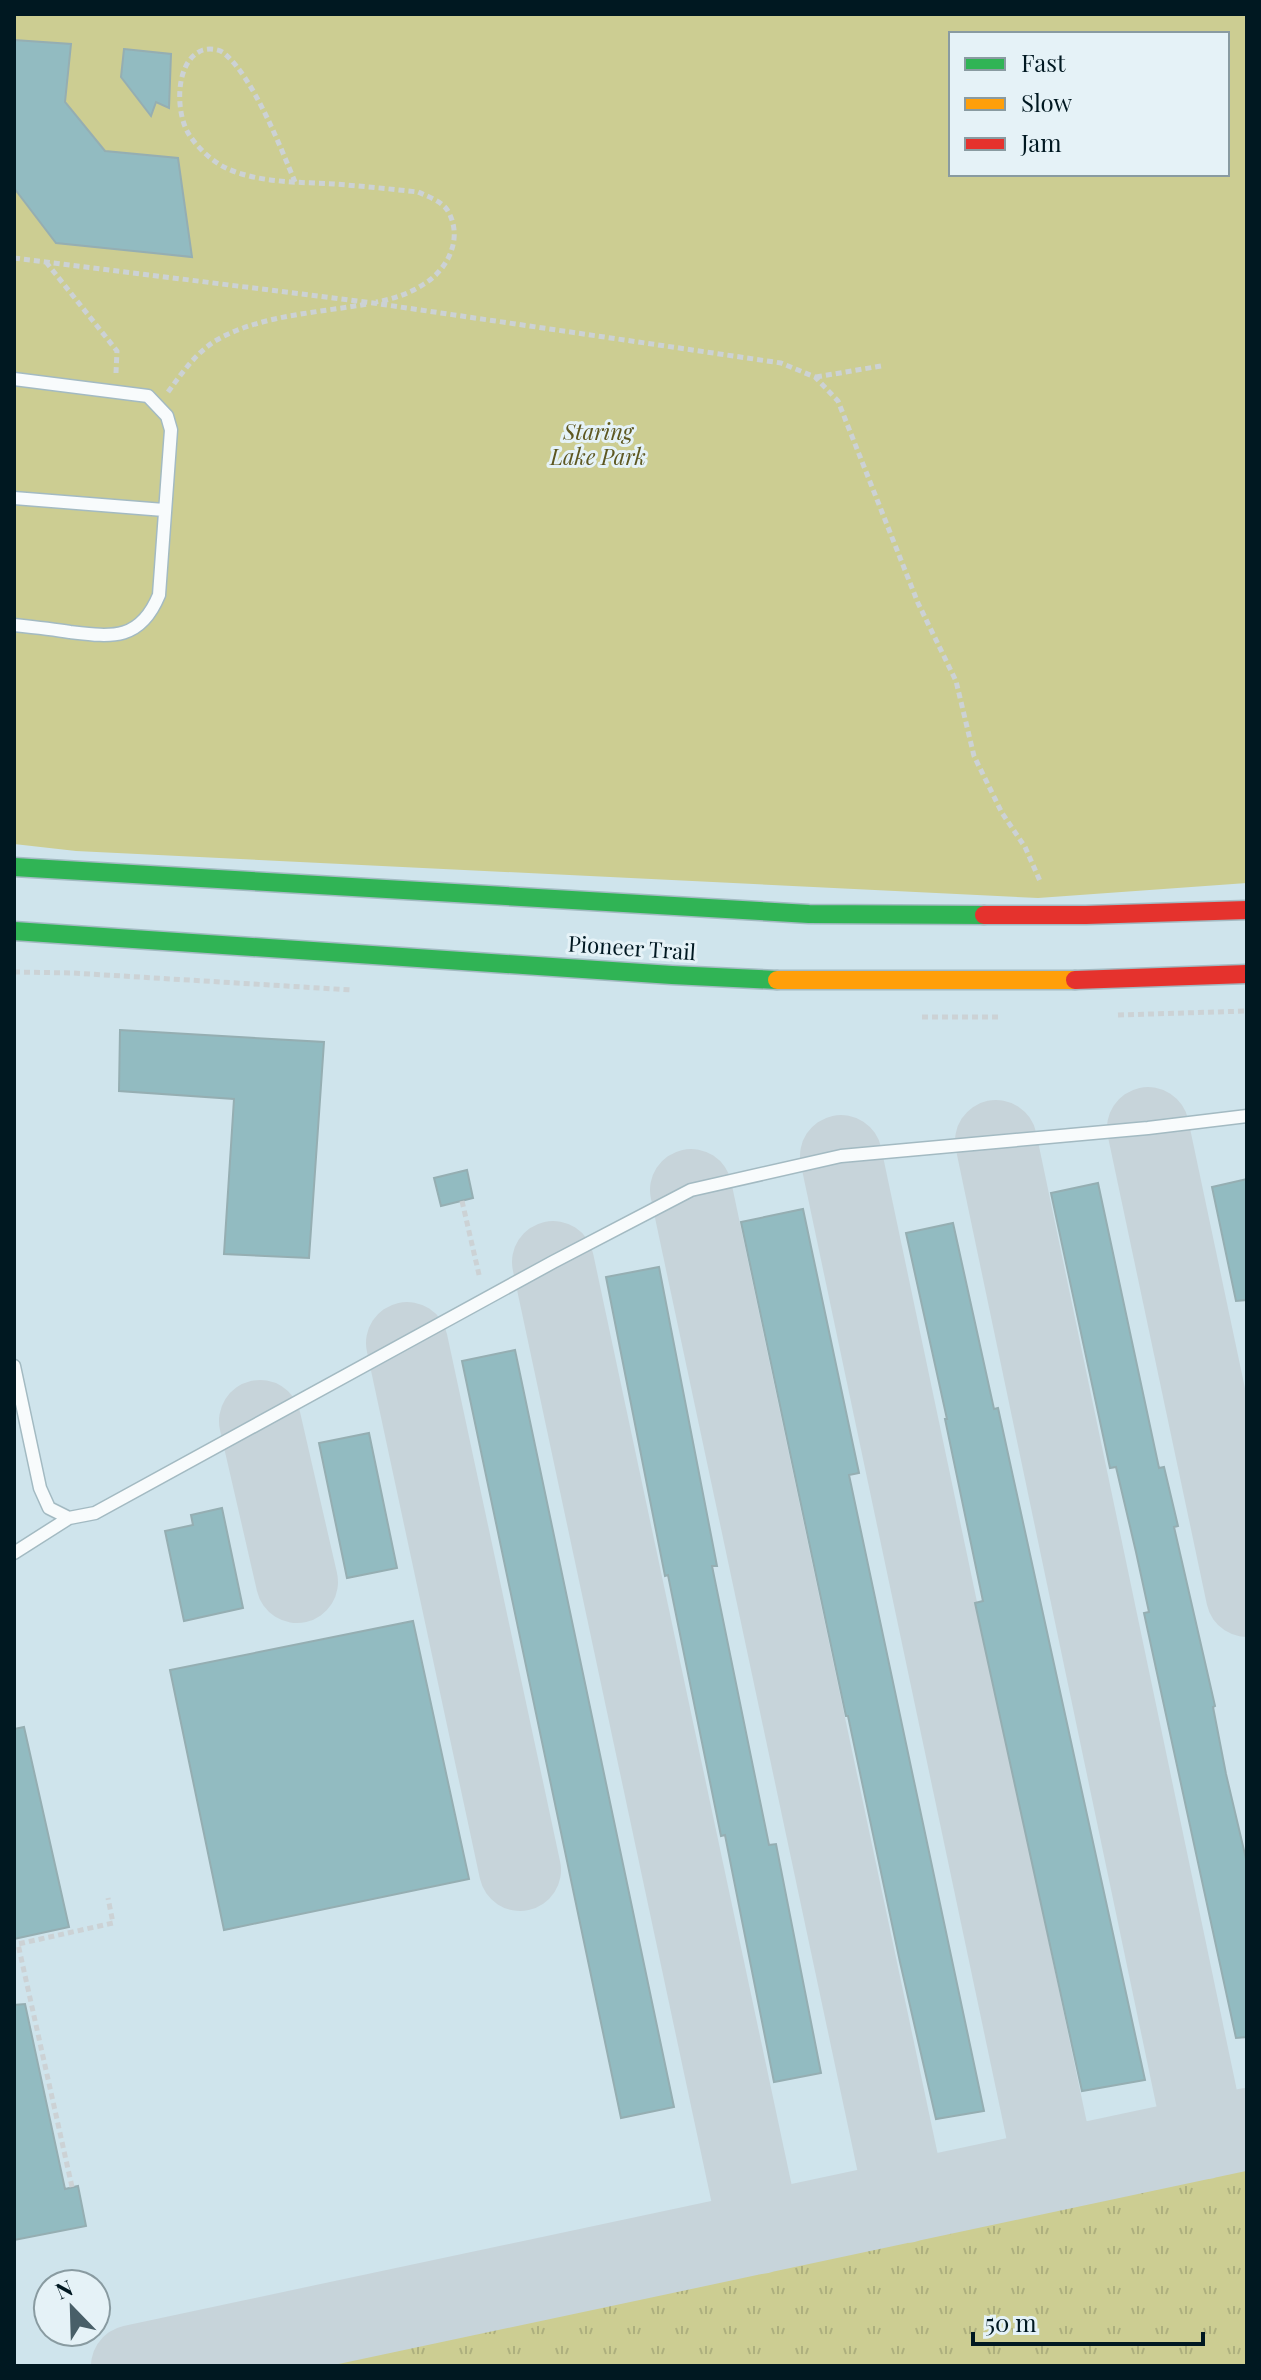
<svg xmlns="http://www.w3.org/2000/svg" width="1261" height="2380" font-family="'Playfair Display',serif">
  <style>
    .grass { fill: url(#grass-tufts) }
    .park { fill: #cccd92; fill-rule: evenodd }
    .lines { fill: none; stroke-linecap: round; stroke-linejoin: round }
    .taxiway { stroke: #c7d4da; stroke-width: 82 }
    .building { fill: #92bbc1; stroke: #95aeb2; stroke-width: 2 }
    .lane-casing { stroke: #a3bac2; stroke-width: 15 }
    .fast-casing { stroke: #a3bac2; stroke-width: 21 }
    .slow-casing { stroke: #a3bac2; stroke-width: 21 }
    .jam-casing { stroke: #a3bac2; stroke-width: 21 }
    .path { stroke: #ccd2d5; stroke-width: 5; stroke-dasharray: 6 4; stroke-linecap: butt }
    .lane { stroke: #f8fbfc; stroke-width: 12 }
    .fast { stroke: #30b455; stroke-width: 18 }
    .slow { stroke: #ff9f0a; stroke-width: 18 }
    .jam { stroke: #e5322d; stroke-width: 18 }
    .labels { text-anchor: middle; stroke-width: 6; stroke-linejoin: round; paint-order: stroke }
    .park-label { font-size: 22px; font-style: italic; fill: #5d5720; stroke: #e5f2f7 }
    .street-label { font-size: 22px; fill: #001821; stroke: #e5f2f7 }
  </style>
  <defs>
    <pattern id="grass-tufts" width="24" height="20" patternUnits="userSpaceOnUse" patternTransform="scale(2)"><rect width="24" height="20" fill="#cccd92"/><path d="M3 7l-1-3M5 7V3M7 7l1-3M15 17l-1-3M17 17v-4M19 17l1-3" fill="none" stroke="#adaf7e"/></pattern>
  </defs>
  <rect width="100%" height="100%" fill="#cfe4ec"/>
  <path class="grass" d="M1247 2155V2366H252Z"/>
  <path class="park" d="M14 14H1247V883L1038 898 76 851 14 844ZM951 34H1227V174H951Z"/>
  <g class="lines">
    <path class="taxiway" d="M1148 1128 1247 1596
      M996 1141 1205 2138
      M841 1156 1055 2170
      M691 1190 906 2202
      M553 1262 760 2233
      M407 1343 520 1870
      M260 1421 297 1582
      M132 2366 1247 2129"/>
  </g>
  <path class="building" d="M14 40 71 44 65 102 105 151 178 158 192 257 56 243 14 188Z
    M124 49 171 54 169 108 156 102 151 116 121 77Z
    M120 1030 324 1042 309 1258 224 1254 234 1099 119 1091Z
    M467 1170 473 1198 441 1206 434 1178Z
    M1247 1179V1300L1236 1301 1212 1187Z
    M1098 1183 1159 1468 1164 1467 1178 1526 1174 1527 1215 1706 1213 1707 1226 1774 1247 1863V2037L1236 2038 1144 1613 1149 1612 1136 1552 1116 1467 1110 1468 1051 1193Z
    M803 1209 859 1473 849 1475 984 2111 936 2119 900 1962 848 1716H846L741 1222Z
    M953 1223 994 1409 998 1408 1145 2080 1082 2091 975 1603 983 1601 945 1419H947L906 1233Z
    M659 1267 717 1566H712L769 1845 776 1844 821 2073 774 2082 725 1835 721 1836 668 1575 665 1576 606 1277Z
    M515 1350 674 2107 621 2118 462 1361Z
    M369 1433 397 1568 347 1578 319 1443Z
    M222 1508 243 1608 184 1621 165 1531 193 1525 191 1515Z
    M413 1621 469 1879 224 1930 170 1670Z
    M24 1727 69 1927 14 1939V1729Z
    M25 2004 65 2189 78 2186 86 2226 14 2240V2005Z"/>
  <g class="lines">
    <g class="lane-casing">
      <path id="lane" d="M14 379 148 396 167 416 171 430 159 595C140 641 112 637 70 632 52 629 33 627 14 625
        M14 498 164 510
        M14 1366 40 1488 49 1508 69 1518
        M14 1553 69 1518 95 1513 553 1262 691 1190 841 1156 1148 1128 1247 1116"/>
    </g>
    <g class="fast-casing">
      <path id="fast" d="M14 867 809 914 984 915
        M14 931 672 975 777 980"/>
    </g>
    <g class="slow-casing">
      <path id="slow" d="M777 980H1075"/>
    </g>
    <g class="jam-casing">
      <path id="jam" d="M984 915H1086L1247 910
        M1075 980 1247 974"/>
    </g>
    <path class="path" d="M295 182C280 146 254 79 225 54 220 49 210 48 203 50 174 60 175 115 190 136 198 148 213 162 226 168 258 183 299 182 334 184 362 186 390 189 418 192 429 197 444 202 449 213 463 240 447 270 424 284 409 294 393 299 376 302
      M14 258 373 303 781 363 815 377 838 401 918 603 956 681 974 756 1002 813 1025 847 1040 881
      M46 262 117 351 116 373
      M816 377 881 366
      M168 392C182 373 195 354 215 341 259 315 317 313 367 304
      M14 972 73 973 352 990
      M1118 1015 1247 1011
      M922 1017H1000
      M462 1201 480 1279
      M72 2187 18 1944 113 1923 108 1898"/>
    <use href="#lane" class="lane"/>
    <use href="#fast" class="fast"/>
    <use href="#slow" class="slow"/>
    <use href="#jam" class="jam"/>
  </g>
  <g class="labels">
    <g class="park-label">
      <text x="598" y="440">Staring<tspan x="598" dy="25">Lake Park</tspan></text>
    </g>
    <g class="street-label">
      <text transform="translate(632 948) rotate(4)" y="8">Pioneer Trail</text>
    </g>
  </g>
  <rect width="1261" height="2380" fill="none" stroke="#001821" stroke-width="32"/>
  <rect x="949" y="32" width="280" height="144" fill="#e5f2f7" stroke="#899ba1" stroke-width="2"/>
  <rect x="965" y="58" width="40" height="12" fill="#30b455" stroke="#899ba1" stroke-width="2"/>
  <text x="1021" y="72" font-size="24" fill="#001821">Fast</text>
  <rect x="965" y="98" width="40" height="12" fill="#ff9f0a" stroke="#899ba1" stroke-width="2"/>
  <text x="1021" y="112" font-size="24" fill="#001821">Slow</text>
  <rect x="965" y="138" width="40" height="12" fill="#e5322d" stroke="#899ba1" stroke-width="2"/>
  <text x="1021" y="152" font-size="24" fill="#001821">Jam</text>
  <g transform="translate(72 2308) rotate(337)"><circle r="38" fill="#e5f2f7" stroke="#899ba1" stroke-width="2"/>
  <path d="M0-6L14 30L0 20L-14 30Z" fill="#485f68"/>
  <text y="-12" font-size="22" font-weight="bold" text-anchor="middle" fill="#001821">N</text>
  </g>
  <path d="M973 2332v12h230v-12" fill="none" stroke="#001821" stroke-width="4"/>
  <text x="985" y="2332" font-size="24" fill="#001821" stroke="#e5f2f7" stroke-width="6" paint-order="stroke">50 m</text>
</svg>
